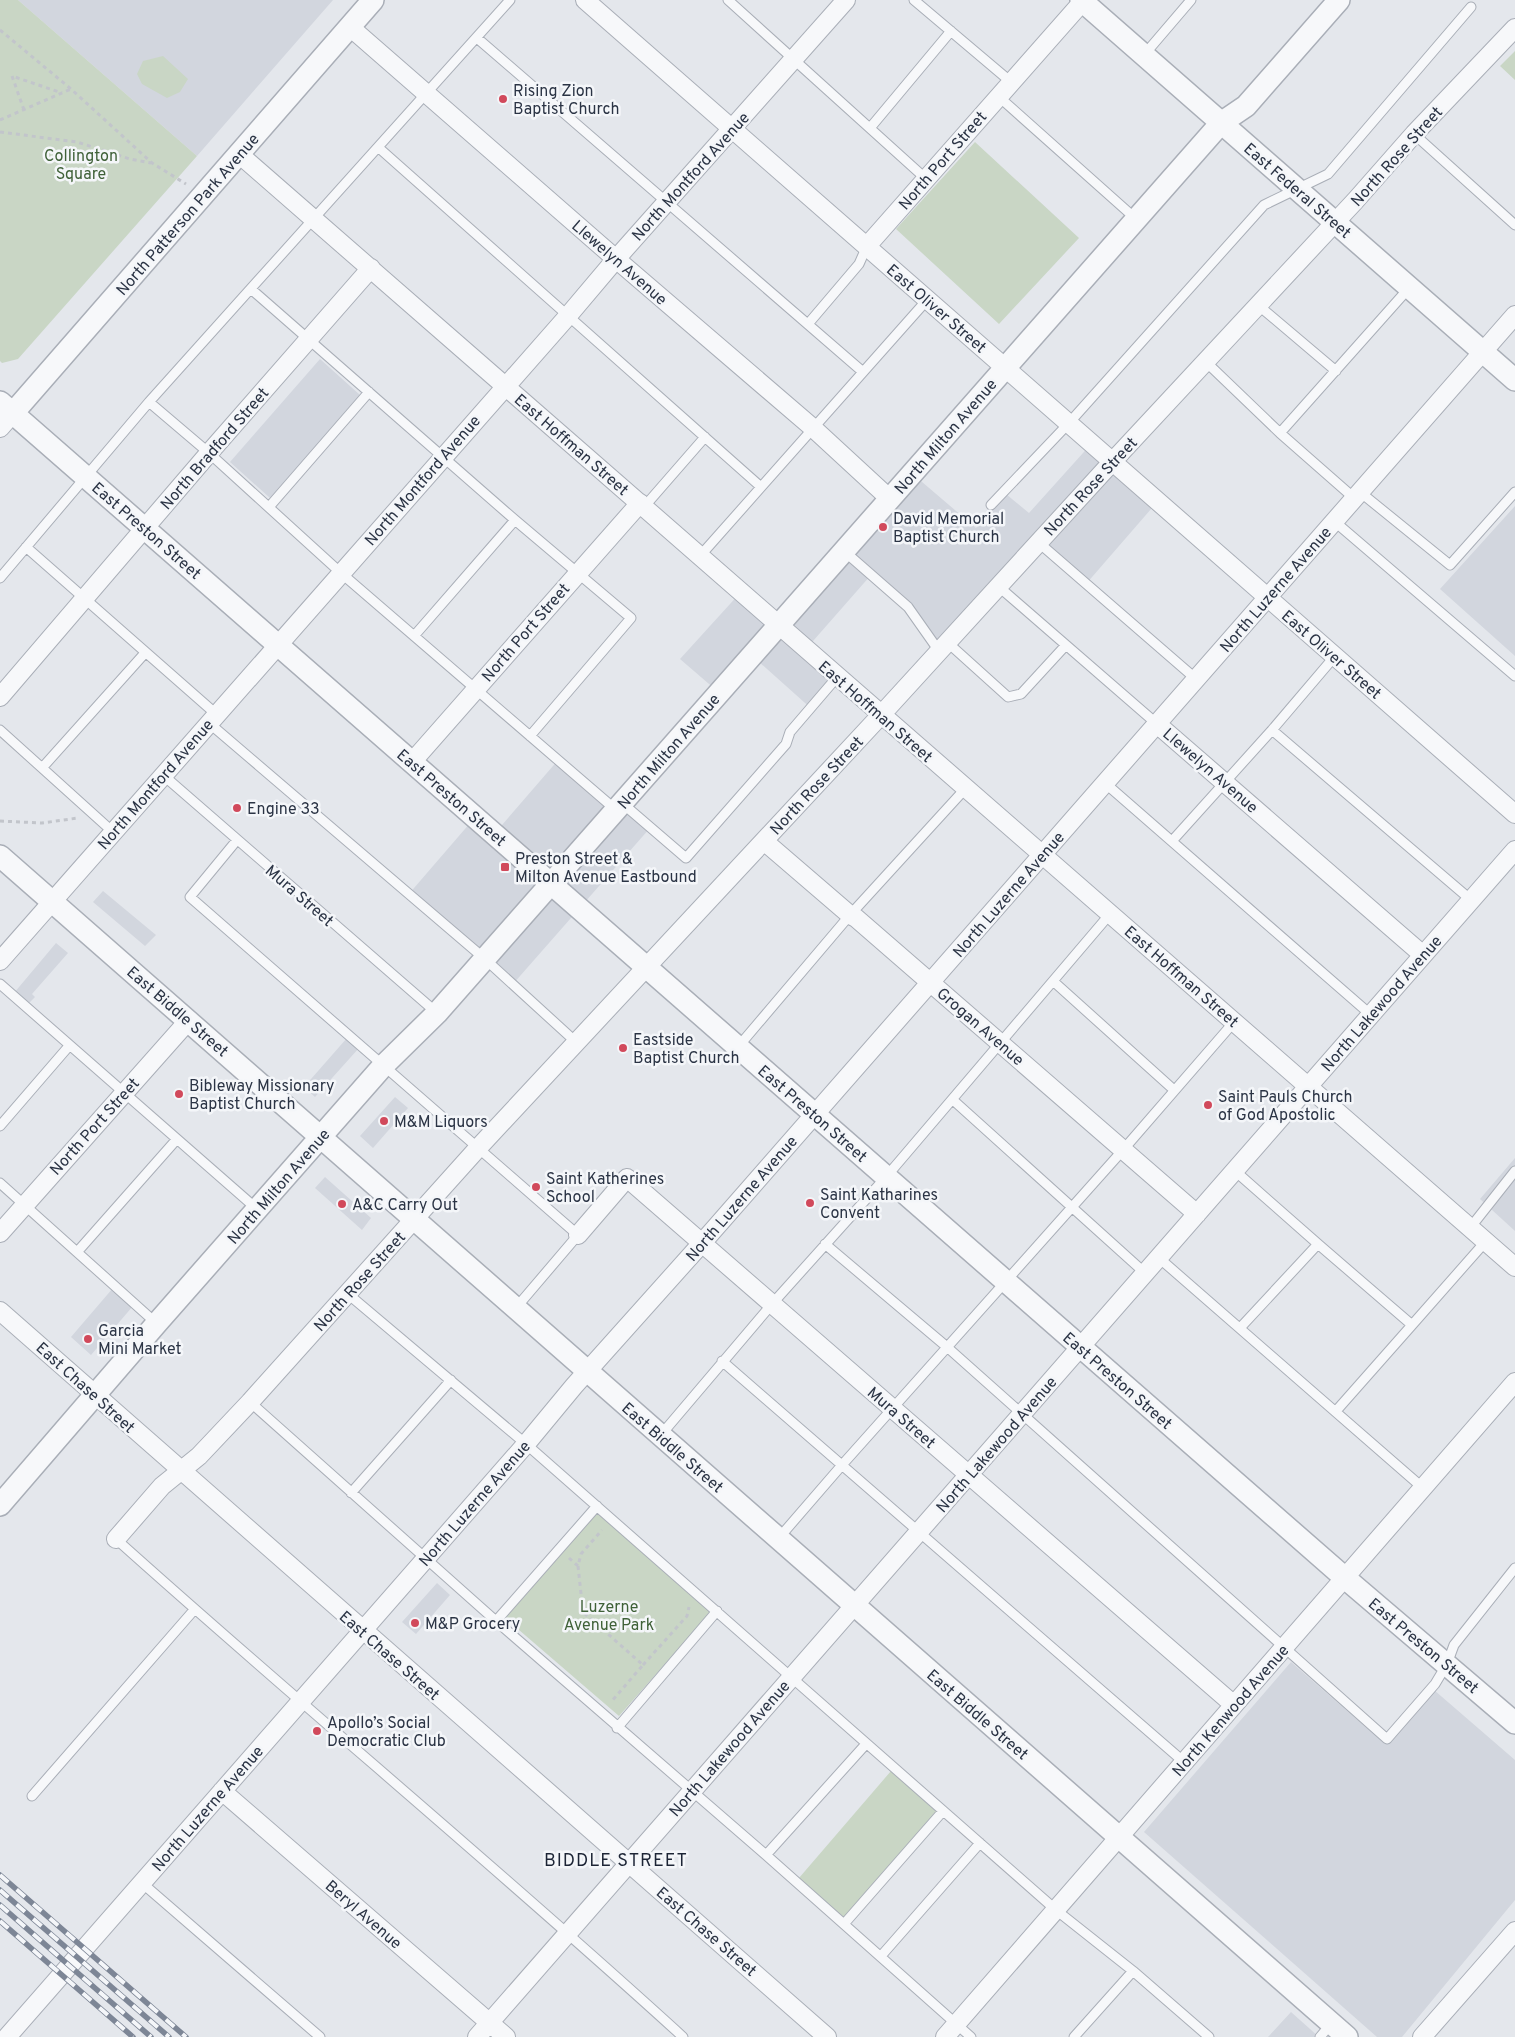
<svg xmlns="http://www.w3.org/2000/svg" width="1515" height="2037" font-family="Overpass,sans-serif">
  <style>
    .built { fill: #d2d6de }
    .green { fill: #c9d6c5 }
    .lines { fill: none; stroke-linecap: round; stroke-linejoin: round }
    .service-casing { stroke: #a9aeb7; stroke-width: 11 }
    .minor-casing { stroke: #a9aeb7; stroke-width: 20 }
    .tertiary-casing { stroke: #a9aeb7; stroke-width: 24 }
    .path { stroke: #c2c5cb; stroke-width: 3; stroke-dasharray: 4 4; stroke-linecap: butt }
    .service { stroke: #f7f8fa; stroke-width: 9 }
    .minor { stroke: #f7f8fa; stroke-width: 18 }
    .tertiary { stroke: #f7f8fa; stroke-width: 21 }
    .rail-casing { stroke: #7d8696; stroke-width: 5.5 }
    .rail { stroke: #f4f6f9; stroke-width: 4; stroke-dasharray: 11; stroke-linecap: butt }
    .poi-dot { fill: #d1495b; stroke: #f4f6f9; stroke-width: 2 }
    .labels { text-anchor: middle; stroke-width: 5; stroke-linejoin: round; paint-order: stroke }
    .poi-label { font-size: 16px; fill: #2b3445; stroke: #f4f6f9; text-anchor: start }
    .park-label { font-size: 16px; fill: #3f6138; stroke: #f4f6f9 }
    .street-label { font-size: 16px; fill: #2b3445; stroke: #f4f6f9 }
    .neighbourhood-label { font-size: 18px; letter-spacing: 1px; fill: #1d2536; stroke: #f4f6f9 }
  </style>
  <rect width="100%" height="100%" fill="#e4e7ec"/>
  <path class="built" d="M18 0H333L197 156Z
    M320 359 360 395 270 498 230 462Z
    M1092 443 1158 501 1086 584 1039 542 938 654 910 611 871 575 806 649 842 679 814 711 749 653 716 690 680 659 740 593 775 622 908 470 976 528 1006 494 1029 513Z
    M1515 506V656L1440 589Z
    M559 759 613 806 619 799 650 828 513 984 408 895 477 815 496 832Z
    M103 891 156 935 145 946 93 902Z
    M56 943 68 953 32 994 35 997 28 1004 14 993Z
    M347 1038 359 1048 315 1097 304 1087Z
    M395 1097 408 1108 373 1148 360 1136Z
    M1515 1158V1231L1480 1199Z
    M325 1177 371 1218 362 1230 315 1188Z
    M113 1288 133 1306 91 1355 71 1337Z
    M437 1583 450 1595 416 1634 402 1622Z
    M1291 1662 1385 1744 1434 1690 1515 1760V1900L1402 2037H1377L1144 1832Z
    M1291 2012 1319 2037H1268Z"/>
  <path class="green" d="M0 0H18L197 156 18 359 2 363 0 361Z
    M1515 51V80L1500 66Z
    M163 56 188 79 180 92 167 98 142 84 137 74 143 61Z
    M975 142 1079 238 999 324 896 229Z
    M598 1512 711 1612 619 1716 505 1618Z
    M891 1771 937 1811 843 1918 799 1878Z"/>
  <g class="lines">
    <g class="service-casing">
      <path id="service" d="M728 0 925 178
        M914 0 1011 82
        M477 38 863 372
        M1144 55 1191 0
        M998 96 1136 219
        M870 128 951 31
        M1414 134 1515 225
        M379 148 761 487
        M251 289 515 520 631 618 530 736
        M1258 305 1336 371
        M808 324 859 264 867 246
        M1205 361 1280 433 1354 498
        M149 402 209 453 341 573 616 810
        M1280 433 1409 288
        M1360 492 1450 565 1515 492
        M991 505 1069 423 1264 205 1328 174 1471 7
        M269 507 369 392
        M644 507 705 437
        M1334 521 1515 676
        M1038 542 1196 679
        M26 547 216 714
        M844 551 908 607 939 651
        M700 556 927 300
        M0 578 149 402 510 0
        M998 586 1157 724
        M414 636 515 520
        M947 642 1008 697 1021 694 1066 645
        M209 723 485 959 577 1043
        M0 730 113 832
        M1272 730 1471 900
        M42 768 145 653
        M163 775 437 1013
        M1105 783 1371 1015
        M622 803 686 858 786 744 790 732 838 676
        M237 840 190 897 578 1235 515 1309
        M1172 841 1272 730 1335 656
        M1053 981 1174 1090
        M0 984 257 1209
        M738 1047 850 915 965 789
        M953 1100 1145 1273
        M0 1126 69 1046
        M1234 1170 1318 1244
        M0 1183 156 1323
        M1470 1228 1515 1171
        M825 1244 947 1347 1387 1739 1435 1684 1447 1664 1454 1645 1515 1568
        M78 1251 177 1139
        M1159 1258 1423 1488
        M348 1294 526 1444 1056 1910 1133 1971 1209 2037
        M1412 1325 1486 1241
        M1240 1328 1318 1244 1412 1325 1336 1411
        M722 1361 1184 1762
        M250 1402 496 1621 766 1855 971 2037
        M660 1436 772 1304 886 1177 1110 914
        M351 1493 451 1380
        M116 1539C303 1707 497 1867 683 2037
        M778 1539 842 1465 1123 1150 1234 1022
        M496 1621 597 1506
        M617 1728 717 1611
        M32 1796 194 1610
        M766 1855 866 1744
        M142 1883 320 2037
        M844 1924 943 1811
        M881 1956 980 1843
        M1074 2037 1133 1971
        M1320 2037 1331 2024"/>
    </g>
    <g class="minor-casing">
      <path id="minor" d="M585 0 1515 814
        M350 27 616 259 813 428 890 499
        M239 154 1515 1267
        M867 246 1084 0
        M0 428 13 413
        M0 697 209 453 371 268
        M1157 724 1423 955
        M412 762 640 503
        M764 841 850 915 856 918 1197 1214
        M0 961 567 317 616 259 846 0
        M0 1233 189 1020
        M578 1235 627 1178 1234 1705
        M0 1311 827 2037
        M116 1539 162 1486 199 1456 250 1402 478 1148 881 715 1113 461 1355 201 1414 134 1515 28
        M222 1791 506 2037
        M7 2037 526 1444 574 1386 702 1243 1515 315
        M477 2037 1515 850
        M945 2037 1515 1382
        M1422 2037 1515 1931"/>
    </g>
    <g class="tertiary-casing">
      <path id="tertiary" d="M1081 0 1515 380
        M0 402 1345 1578 1515 1723
        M13 413 373 0
        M0 856 1347 2037
        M0 1505 157 1323 383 1066 437 1013 1221 123 1246 106 1339 0"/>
    </g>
    <path class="path" d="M0 30 71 89 152 163 186 184
      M24 110 12 76 62 93
      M0 120 71 89
      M0 132 77 142 130 159 151 163
      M0 821 42 823 78 818
      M569 1558 578 1566 581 1554 602 1530
      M578 1566 583 1612 643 1665 611 1702
      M643 1665 687 1616 689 1607"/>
    <use href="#service" class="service"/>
    <use href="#minor" class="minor"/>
    <use href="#tertiary" class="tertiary"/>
    <g class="rail-casing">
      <path id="rail" d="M0 1875 186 2037
        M0 1890 169 2037
        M0 1905 151 2037
        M0 1921 133 2037"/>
    </g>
    <use href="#rail" class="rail"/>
  </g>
  <g class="poi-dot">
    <circle cx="503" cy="99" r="5"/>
    <circle cx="883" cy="527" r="5"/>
    <circle cx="237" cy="808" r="5"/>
    <rect x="500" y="862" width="10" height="10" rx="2.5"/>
    <circle cx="623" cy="1048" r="5"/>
    <circle cx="179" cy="1094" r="5"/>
    <circle cx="1208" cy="1105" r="5"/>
    <circle cx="384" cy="1121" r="5"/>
    <circle cx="536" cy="1187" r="5"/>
    <circle cx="810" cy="1203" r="5"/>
    <circle cx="342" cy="1204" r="5"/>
    <circle cx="88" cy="1339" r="5"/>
    <circle cx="415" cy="1623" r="5"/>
    <circle cx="317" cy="1731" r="5"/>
  </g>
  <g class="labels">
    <g class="poi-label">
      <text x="513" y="96">Rising Zion<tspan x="513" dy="18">Baptist Church</tspan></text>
      <text x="893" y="524">David Memorial<tspan x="893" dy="18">Baptist Church</tspan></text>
      <text x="247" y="814">Engine 33</text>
      <text x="515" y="864">Preston Street &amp;<tspan x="515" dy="18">Milton Avenue Eastbound</tspan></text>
      <text x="633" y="1045">Eastside<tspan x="633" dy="18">Baptist Church</tspan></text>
      <text x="189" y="1091">Bibleway Missionary<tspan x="189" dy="18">Baptist Church</tspan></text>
      <text x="1218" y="1102">Saint Pauls Church<tspan x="1218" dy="18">of God Apostolic</tspan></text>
      <text x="394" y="1127">M&amp;M Liquors</text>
      <text x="546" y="1184">Saint Katherines<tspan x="546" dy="18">School</tspan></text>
      <text x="820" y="1200">Saint Katharines<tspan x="820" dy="18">Convent</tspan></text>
      <text x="352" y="1210">A&amp;C Carry Out</text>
      <text x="98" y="1336">Garcia<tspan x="98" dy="18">Mini Market</tspan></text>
      <text x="425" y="1629">M&amp;P Grocery</text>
      <text x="327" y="1728">Apollo’s Social<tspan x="327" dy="18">Democratic Club</tspan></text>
    </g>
    <g class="park-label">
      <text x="81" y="161">Collington<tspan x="81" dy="18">Square</tspan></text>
      <text x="609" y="1612">Luzerne<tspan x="609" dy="18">Avenue Park</tspan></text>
    </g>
    <g class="street-label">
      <text transform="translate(1396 156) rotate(-48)" y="6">North Rose Street</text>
      <text transform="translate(942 160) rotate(-49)" y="6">North Port Street</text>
      <text transform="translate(690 176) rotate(-48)" y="6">North Montford Avenue</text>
      <text transform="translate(1298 190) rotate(41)" y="6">East Federal Street</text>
      <text transform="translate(187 214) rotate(-49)" y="6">North Patterson Park Avenue</text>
      <text transform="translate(620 262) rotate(41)" y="6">Llewelyn Avenue</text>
      <text transform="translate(937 308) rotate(41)" y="6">East Oliver Street</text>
      <text transform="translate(945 436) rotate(-49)" y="6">North Milton Avenue</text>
      <text transform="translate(572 444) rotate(41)" y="6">East Hoffman Street</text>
      <text transform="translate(214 448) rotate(-49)" y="6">North Bradford Street</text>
      <text transform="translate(422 480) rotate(-49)" y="6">North Montford Avenue</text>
      <text transform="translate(1090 486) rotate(-47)" y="6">North Rose Street</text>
      <text transform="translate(147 530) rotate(41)" y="6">East Preston Street</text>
      <text transform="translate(1275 589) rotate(-49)" y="6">North Luzerne Avenue</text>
      <text transform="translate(525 632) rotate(-49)" y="6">North Port Street</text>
      <text transform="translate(1332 654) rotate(41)" y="6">East Oliver Street</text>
      <text transform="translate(876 711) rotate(41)" y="6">East Hoffman Street</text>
      <text transform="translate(668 751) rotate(-49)" y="6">North Milton Avenue</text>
      <text transform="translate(1211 770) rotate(41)" y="6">Llewelyn Avenue</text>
      <text transform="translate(155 784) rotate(-49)" y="6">North Montford Avenue</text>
      <text transform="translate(816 785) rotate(-47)" y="6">North Rose Street</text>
      <text transform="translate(452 797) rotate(41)" y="6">East Preston Street</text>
      <text transform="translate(1008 894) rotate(-49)" y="6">North Luzerne Avenue</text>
      <text transform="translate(300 895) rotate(41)" y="6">Mura Street</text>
      <text transform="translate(1182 976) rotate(41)" y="6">East Hoffman Street</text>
      <text transform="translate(1381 1003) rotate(-49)" y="6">North Lakewood Avenue</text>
      <text transform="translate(178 1011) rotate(41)" y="6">East Biddle Street</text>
      <text transform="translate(981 1026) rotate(41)" y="6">Grogan Avenue</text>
      <text transform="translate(813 1113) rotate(41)" y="6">East Preston Street</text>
      <text transform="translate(94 1126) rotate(-48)" y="6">North Port Street</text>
      <text transform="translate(278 1186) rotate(-49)" y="6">North Milton Avenue</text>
      <text transform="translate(741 1198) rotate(-49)" y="6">North Luzerne Avenue</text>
      <text transform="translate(359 1281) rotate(-48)" y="6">North Rose Street</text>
      <text transform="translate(1118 1380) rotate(41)" y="6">East Preston Street</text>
      <text transform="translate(86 1387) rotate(42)" y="6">East Chase Street</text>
      <text transform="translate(902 1417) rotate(41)" y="6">Mura Street</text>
      <text transform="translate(996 1444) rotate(-49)" y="6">North Lakewood Avenue</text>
      <text transform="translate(673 1447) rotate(41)" y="6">East Biddle Street</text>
      <text transform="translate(474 1503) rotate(-49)" y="6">North Luzerne Avenue</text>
      <text transform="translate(1424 1645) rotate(40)" y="6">East Preston Street</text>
      <text transform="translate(390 1655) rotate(41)" y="6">East Chase Street</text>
      <text transform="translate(1230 1710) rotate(-49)" y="6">North Kenwood Avenue</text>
      <text transform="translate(978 1714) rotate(41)" y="6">East Biddle Street</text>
      <text transform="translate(729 1748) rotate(-49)" y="6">North Lakewood Avenue</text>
      <text transform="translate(207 1808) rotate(-49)" y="6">North Luzerne Avenue</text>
      <text transform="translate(364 1914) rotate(41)" y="6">Beryl Avenue</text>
      <text transform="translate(707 1931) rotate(41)" y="6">East Chase Street</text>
    </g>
    <g class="neighbourhood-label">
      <text x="616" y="1866">BIDDLE STREET</text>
    </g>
  </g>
</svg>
